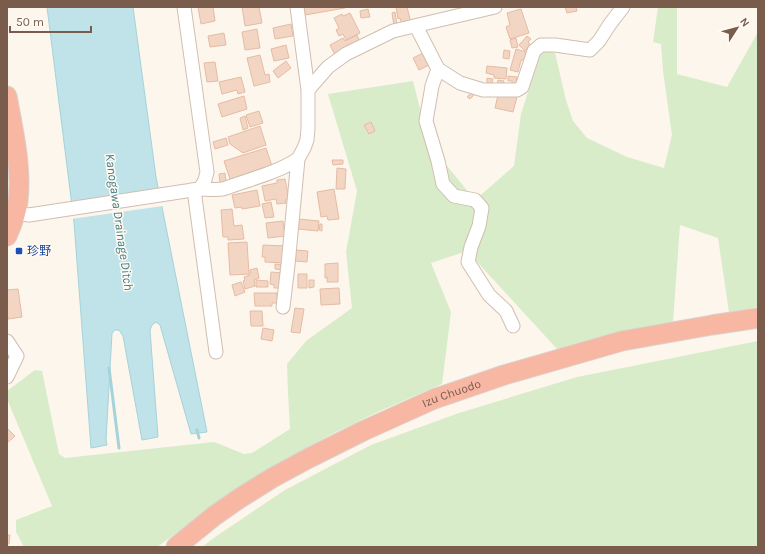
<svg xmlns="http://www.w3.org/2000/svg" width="765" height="554" font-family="Karla,'Noto Sans JP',sans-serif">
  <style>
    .green { fill: #d8ecc9 }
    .water { fill: #bfe3e8; stroke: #a5d3da }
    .pier { fill: #fdf6ec }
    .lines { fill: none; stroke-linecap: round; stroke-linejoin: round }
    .stream { stroke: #a5d3da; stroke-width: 3 }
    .building { fill: #f3d5c3; stroke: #e6bba3 }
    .minor-casing { stroke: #d1beb0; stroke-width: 15 }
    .highway-casing { stroke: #dad1cd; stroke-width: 21 }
    .minor { stroke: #fff; stroke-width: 13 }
    .highway { stroke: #f7b7a3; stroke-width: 19 }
    .transit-dot { fill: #1a4fb4; stroke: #fffaf3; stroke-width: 1.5 }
    .labels { text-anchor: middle; stroke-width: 3; stroke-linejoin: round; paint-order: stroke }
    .transit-label { font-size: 12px; fill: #164399; stroke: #fffaf3; text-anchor: start }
    .street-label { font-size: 12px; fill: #7a5c4d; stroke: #fffaf3 }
    .water-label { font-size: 13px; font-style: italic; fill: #437c86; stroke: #fffaf3 }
  </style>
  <rect width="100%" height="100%" fill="#fdf6ec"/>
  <path class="green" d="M658 7H677V74L727 87 758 32V307L729 312 718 238 680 225 673 322 601 339 558 350 467 251 431 263 451 312 442 384 380 411 336 432 282 461 227 497 157 547H24L16 532V520L52 506 7 399V391L35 370 42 371 59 454 65 458 214 442 244 454 252 453 290 429 288 392 287 364 306 341 352 308 346 252 357 191 328 94 413 81 429 144 475 200 514 166 521 114 542 49 555 53 566 100 573 121 587 138 627 157 664 168 672 135 663 71 661 44 653 42Z
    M758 341V547H202L215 537 285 490 371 445 459 413 577 377Z"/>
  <path class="water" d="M47 7H133L156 177 207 432 191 434 160 325 156 322 152 325 150 330 158 437 142 440 123 336 119 330H115L112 333 106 440 107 445 91 448 74 222Z"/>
  <path class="pier" d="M160 191 163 206 71 219 69 203Z"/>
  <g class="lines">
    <path class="stream" d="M109 368 119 448
      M197 430 199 438"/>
  </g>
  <path class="building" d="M198 7H213L215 21 201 24Z
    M242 7H259L262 23 245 26Z
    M304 7H345V8L305 15Z
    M396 7H407L411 23 402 25 400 18 398 19Z
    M565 7H576L577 11 567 13Z
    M368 9 370 17 361 18 360 11Z
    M521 9 529 33 510 39 506 27 510 25 507 13Z
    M395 12 397 25 394 26 392 13Z
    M350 13 360 33 346 40 343 34 339 36 336 30 339 28 334 18 342 14 343 16Z
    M291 24 293 36 275 39 273 28Z
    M257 29 260 48 245 50 242 32Z
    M224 33 226 45 210 47 208 36Z
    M357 35 360 42 335 55 330 45 343 38 345 41Z
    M527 36 531 39 528 42 530 44 525 51 519 45Z
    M516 38 518 47 512 48 510 40Z
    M286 45 289 58 274 61 271 49Z
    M516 49 526 52 524 60H521L518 72 510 70Z
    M504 50 510 51 509 59 503 58Z
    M423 53 429 65 419 70 413 58Z
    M260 55 265 75 269 74 270 82 254 86 247 58Z
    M286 61 291 68 278 78 273 71Z
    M215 62 218 81 207 82 204 63Z
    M487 66 507 68 506 79 494 78V75L486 73Z
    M508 76 517 77 516 84H512V81H508Z
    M241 77 245 92 238 94 237 90 222 94 219 82Z
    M487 78 493 79 492 83H487Z
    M498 80 504 81 503 87 497 86Z
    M472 92 474 95 470 99 467 97Z
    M506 94 517 97 513 112 495 108 498 95 505 97Z
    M244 96 247 109 222 117 218 104Z
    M259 111 263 123 250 127 246 115Z
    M245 116 248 128 243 130 240 118Z
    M371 122 375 131 369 134 364 125Z
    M260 126 266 145 243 153 230 144 228 137Z
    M226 138 228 145 215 149 213 142Z
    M266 148 272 166 230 179 224 161Z
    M332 160H343V164L333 165Z
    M337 168 346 169 345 189H336Z
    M225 173 226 182 220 183 219 174Z
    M285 179 289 199 285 200 286 203 277 204 276 199 265 201 262 186 277 183V180Z
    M334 189 339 219 328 220 327 216 321 217 317 192Z
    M257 190 260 206 242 209V207L235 208 232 195Z
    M271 202 274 217 265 218 262 204Z
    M232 209 234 226 242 225 244 239 228 240V237H223L221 210Z
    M299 219 319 221 318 231 298 229Z
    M283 221 285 236 268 238 266 223Z
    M320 224H322V231L319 230Z
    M247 242 249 274 230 275 228 243Z
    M263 245 286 246 285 263 265 262V257H262Z
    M295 250 308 251 307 262 295 261Z
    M338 263V282H327V277L325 278V264Z
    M275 264 285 265V270L275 269Z
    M257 268 259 278 254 280 255 286 245 289 243 281 245 280 244 277 250 275V270Z
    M271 272 283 273 282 288H274V285L270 284Z
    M298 274H307V288H298Z
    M256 280 268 281V287H256Z
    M309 280H314V287L309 288Z
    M241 282 245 292 235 296 232 285Z
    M339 288 340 304 321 305 320 289Z
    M18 289 22 317 8 319 7 311V290Z
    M254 293H277V303H272V306H255Z
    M295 308 304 309 300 333 291 332Z
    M250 311H262L263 326H251Z
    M263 328 274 330 272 341 261 339Z
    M7 428 15 436 7 443Z
    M7 535H10L9 544H7Z"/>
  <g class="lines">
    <g class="minor-casing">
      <path id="minor" d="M184 7 207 172 205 180 200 189
        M416 26 438 69 432 86 426 121 438 161 443 184 454 196 475 200 482 208 479 226 471 247 468 262 489 295 506 311 513 326
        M438 69 460 83 483 90H517L522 87 534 51 541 45H555L590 50 599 41 610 24 623 7
        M308 90 328 67 346 54 393 31 495 7
        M194 190 216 352
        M16 213 29 215 186 191C191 190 195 189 199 189 207 189 215 190 223 189 247 180 277 173 298 159
        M283 307 288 265 298 159 304 148 307 140 308 128V90L297 7
        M7 341 17 356 7 377"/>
    </g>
    <g class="highway-casing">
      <g id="highway">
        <path d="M7 96C13 130 22 166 18 201 17 213 12 225 7 236"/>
        <path id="s1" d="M176 547 214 516 240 498 272 478 309 458 363 431 434 399 504 375 622 341 712 325 758 318"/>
      </g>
    </g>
    <use href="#minor" class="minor"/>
    <use href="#highway" class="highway"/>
  </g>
  <rect class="transit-dot" x="15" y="247" width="8" height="8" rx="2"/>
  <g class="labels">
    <g class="transit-label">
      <text x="27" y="255">珍野</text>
    </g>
    <g class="street-label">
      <text dy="4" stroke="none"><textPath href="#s1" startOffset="317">Izu Chuodo</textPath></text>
    </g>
    <g class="water-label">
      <text transform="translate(120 222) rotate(82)" y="5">Kanogawa Drainage Ditch</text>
    </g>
  </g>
  <rect width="765" height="554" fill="none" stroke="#7a5c4d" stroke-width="16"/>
  <g transform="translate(737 28) rotate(54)" stroke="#fffaf3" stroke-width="3" paint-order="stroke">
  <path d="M0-3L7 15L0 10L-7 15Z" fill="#7a5c4d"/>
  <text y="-6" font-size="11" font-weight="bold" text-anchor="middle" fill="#7a5c4d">N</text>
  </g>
  <path d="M10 26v6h81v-6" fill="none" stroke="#7a5c4d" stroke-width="2"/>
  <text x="16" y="26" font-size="12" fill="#7a5c4d" stroke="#fffaf3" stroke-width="3" paint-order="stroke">50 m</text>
</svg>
